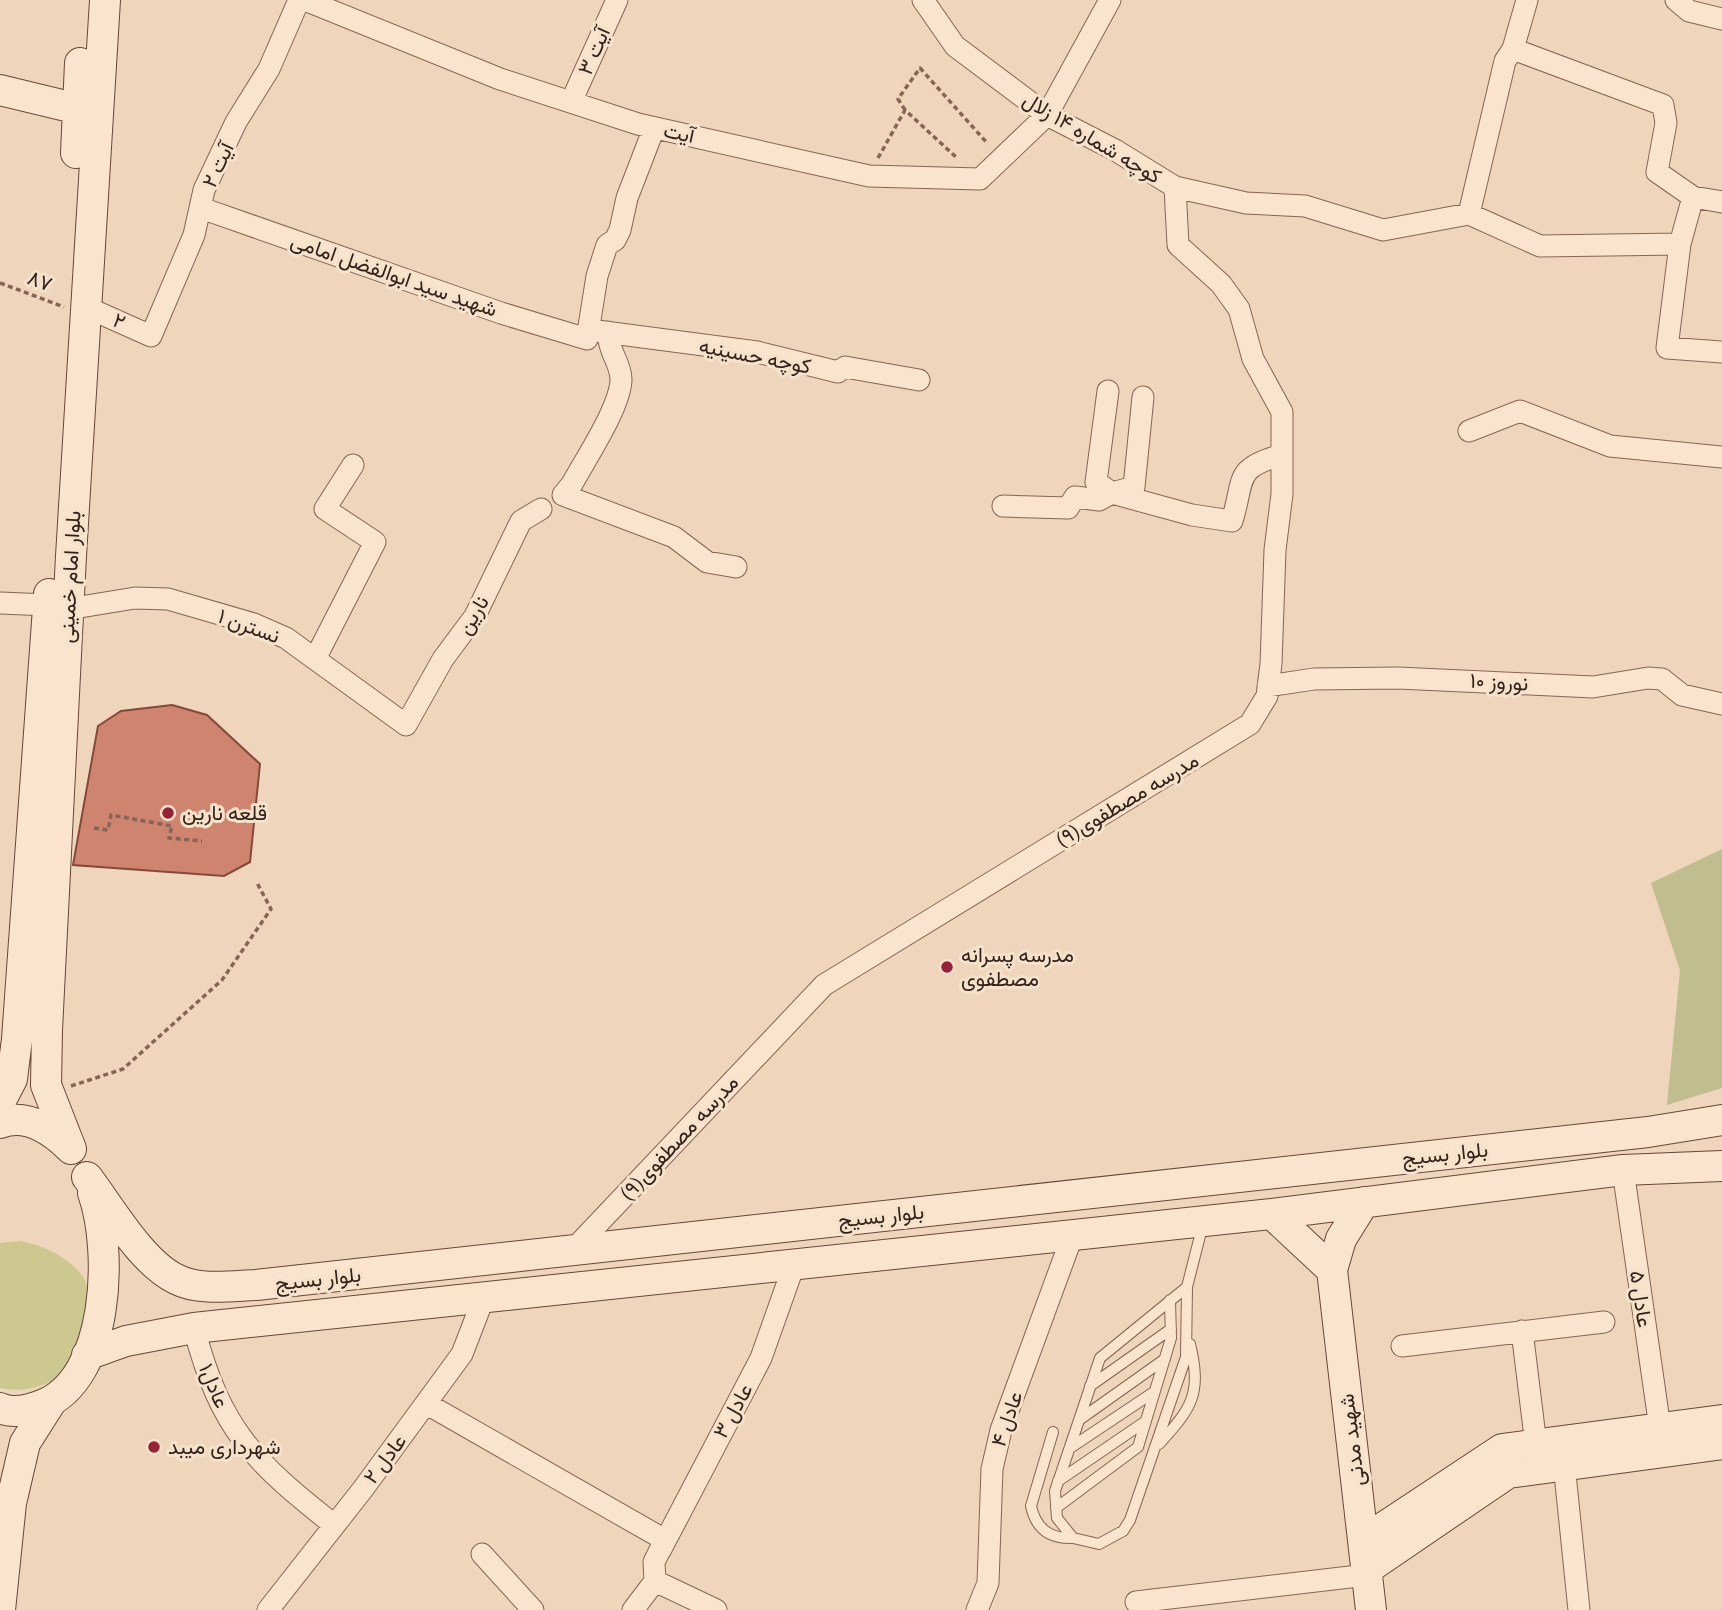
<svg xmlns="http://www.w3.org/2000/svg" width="1722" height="1610" font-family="'Source Serif 4',Vazirmatn,serif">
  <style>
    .green { fill: #ccc88f }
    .cemetery { fill: #c0bd8f }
    .building { fill: #ce846f; stroke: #85493a; stroke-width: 2 }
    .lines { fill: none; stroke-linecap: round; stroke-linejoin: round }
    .lane-casing { stroke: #866555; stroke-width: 12 }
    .street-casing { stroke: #866555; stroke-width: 23 }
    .secondary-casing { stroke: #674738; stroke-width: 32 }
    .path { stroke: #866555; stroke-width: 3.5; stroke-dasharray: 5 3.5; stroke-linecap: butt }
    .lane { stroke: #fae4ce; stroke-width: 10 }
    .street { stroke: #fae4ce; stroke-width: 21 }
    .secondary { stroke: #fae4ce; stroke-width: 30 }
    .poi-dot { fill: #96233a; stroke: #f6e1ca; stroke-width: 2.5 }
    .labels { text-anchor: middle; stroke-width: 6; stroke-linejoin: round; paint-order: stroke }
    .street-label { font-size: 21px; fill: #34221a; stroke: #f6e1ca }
    .poi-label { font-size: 21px; fill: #34221a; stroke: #f6e1ca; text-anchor: start }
  </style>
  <rect width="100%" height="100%" fill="#eed5bb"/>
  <path class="green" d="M20 1241C51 1247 90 1266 92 1305 92 1316 69 1362 64 1375 42 1387 24 1393 0 1388V1243Z"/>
  <path class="cemetery" d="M1722 849V1088L1667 1105 1680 970 1651 883Z"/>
  <path class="building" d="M172 705 207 715 260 764 250 862 224 876 73 865 98 726 121 711Z"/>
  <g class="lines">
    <g class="lane-casing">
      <path id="lane" d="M1187 1287 1100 1358 1055 1491 1057 1518 1073 1538 1099 1544 1123 1531 1130 1520 1186 1357 1187 1287 1203 1224
        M1090 1386 1171 1329
        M1079 1420 1165 1359
        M1053 1432 1031 1506C1036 1529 1050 1539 1073 1538
        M1159 1444C1192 1408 1202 1394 1190 1344
        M1070 1448 1154 1392
        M1058 1481 1146 1421
        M1056 1508 1138 1447 1171 1338 1170 1300"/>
    </g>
    <g class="street-casing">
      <path id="street" d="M305 0 500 79 638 124 869 176 980 179 1047 115 1110 0
        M923 0 955 46 1047 115 1115 150 1175 187 1246 203 1305 206 1383 230 1469 214 1540 246 1680 244
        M1527 0 1513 49 1663 105 1666 123 1657 172 1693 197 1680 244 1667 348 1722 352
        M1676 0 1689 11 1722 19
        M571 102 617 0
        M1693 197 1722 202
        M201 208 501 313 587 339 597 276 607 245 615 240 620 230 627 198 654 128
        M1469 214 1505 61 1513 49
        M86 307 151 336 194 235 204 190 236 122 269 69 299 0
        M597 331 757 352 838 372 845 367 919 380
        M608 332C609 355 620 360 621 379 621 406 586 458 572 484L563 495 674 537 707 562 736 567
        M1108 391 1096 482 1112 493 1134 487 1143 397
        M1469 431 1520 411 1610 446 1722 457
        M1003 506 1068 508 1075 497 1099 500 1112 493 1192 515 1232 521C1245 479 1233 468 1282 455
        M0 603 48 605
        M68 609 135 598 168 599 254 624 286 638 406 725 443 659 475 616 521 521 541 509
        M315 659 375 542 325 509 353 465
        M1268 686 1314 679 1398 678 1593 687 1648 678 1662 679 1682 695 1722 704
        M1623 1170 1660 1428
        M573 1250 824 985 1250 724 1267 696 1271 664 1275 550 1282 494V412L1253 359 1239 309 1221 284 1178 245 1175 187
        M194 1328C220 1429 254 1462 334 1525
        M1522 1331 1536 1445
        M1402 1346 1604 1322
        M427 1404 665 1540 654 1562 655 1581
        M1564 1464 1579 1610
        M660 1551 761 1358 794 1265
        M482 1554 533 1610
        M1136 1602 1367 1575
        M268 1610 363 1489 462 1354 484 1297
        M633 1610 655 1581 716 1610
        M977 1610 988 1583 992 1469 1001 1430 1073 1234"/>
    </g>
    <g class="secondary-casing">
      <path id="secondary" d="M0 90 95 113
        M76 153 80 63
        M0 1102 12 1079 17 1039 49 594
        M0 1123C26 1113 50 1129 68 1146
        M71 1149 46 1085 47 1030 71 556 105 0
        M87 1177C110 1207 141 1262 176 1279 199 1291 231 1286 256 1285L1648 1132 1722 1120
        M1364 1202 1341 1239 1332 1270 1371 1610
        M1272 1214 1332 1270
        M87 1355 126 1341 194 1328 1272 1214 1623 1170 1722 1166
        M0 1408C13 1414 29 1410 42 1405 110 1379 113 1250 93 1193
        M1363 1541 1502 1449 1722 1420
        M1367 1569 1508 1473 1722 1444
        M0 1610 11 1503 25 1443 51 1402"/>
    </g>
    <path class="path" d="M905 110 898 99 920 68 988 144
      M878 158 905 110 957 158
      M0 283 64 307
      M94 828 108 830 111 815 172 826 169 838 202 841
      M71 1086 123 1069 222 980 271 909 256 881"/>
    <use href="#lane" class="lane"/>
    <use href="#street" class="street"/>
    <use href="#secondary" class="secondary"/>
  </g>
  <g class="poi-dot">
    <circle cx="168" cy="813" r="7"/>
    <circle cx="947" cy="967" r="7"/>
    <circle cx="154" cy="1447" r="7"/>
  </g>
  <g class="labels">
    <g class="street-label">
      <text transform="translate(594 51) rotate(-66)" y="7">آیت ۳</text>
      <text transform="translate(679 133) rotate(12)" y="7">آیت</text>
      <text transform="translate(1092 138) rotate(31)" y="7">کوچه شماره ۱۴ زلال</text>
      <text transform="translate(218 165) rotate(-65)" y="7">آیت ۲</text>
      <text transform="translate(394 275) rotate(19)" y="7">شهید سید ابوالفضل امامی</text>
      <text transform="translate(40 281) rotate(20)" y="7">۸۷</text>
      <text transform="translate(119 321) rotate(24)" y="7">۲</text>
      <text transform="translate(755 356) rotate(11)" y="7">کوچه حسینیه</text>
      <text transform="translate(70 577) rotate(-87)" y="7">بلوار امام خمینی</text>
      <text transform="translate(473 615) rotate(-59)" y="7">نارین</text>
      <text transform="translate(249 626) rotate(20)" y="7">نسترن ۱</text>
      <text transform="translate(1499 682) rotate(3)" y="7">نوروز ۱۰</text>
      <text transform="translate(1127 800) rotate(-31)" y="7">مدرسه مصطفوی(۹)</text>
      <text transform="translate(679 1138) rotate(-47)" y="7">مدرسه مصطفوی(۹)</text>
      <text transform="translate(1445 1154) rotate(-6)" y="7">بلوار بسیج</text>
      <text transform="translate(881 1216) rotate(-6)" y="7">بلوار بسیج</text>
      <text transform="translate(318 1279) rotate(-6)" y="7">بلوار بسیج</text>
      <text transform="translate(1641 1299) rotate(82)" y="7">عادل ۵</text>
      <text transform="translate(214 1386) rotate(67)" y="7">عادل۱</text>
      <text transform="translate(733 1411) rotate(-61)" y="7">عادل ۳</text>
      <text transform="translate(1007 1419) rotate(-71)" y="7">عادل ۴</text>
      <text transform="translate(1352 1440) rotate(-97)" y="7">شهید مدنی</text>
      <text transform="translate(385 1459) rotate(-53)" y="7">عادل ۲</text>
    </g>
    <g class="poi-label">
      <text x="182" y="820">قلعه نارین</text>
      <text x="961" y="962">مدرسه پسرانه<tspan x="961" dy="24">مصطفوی</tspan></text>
      <text x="168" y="1454">شهرداری میبد</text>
    </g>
  </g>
</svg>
